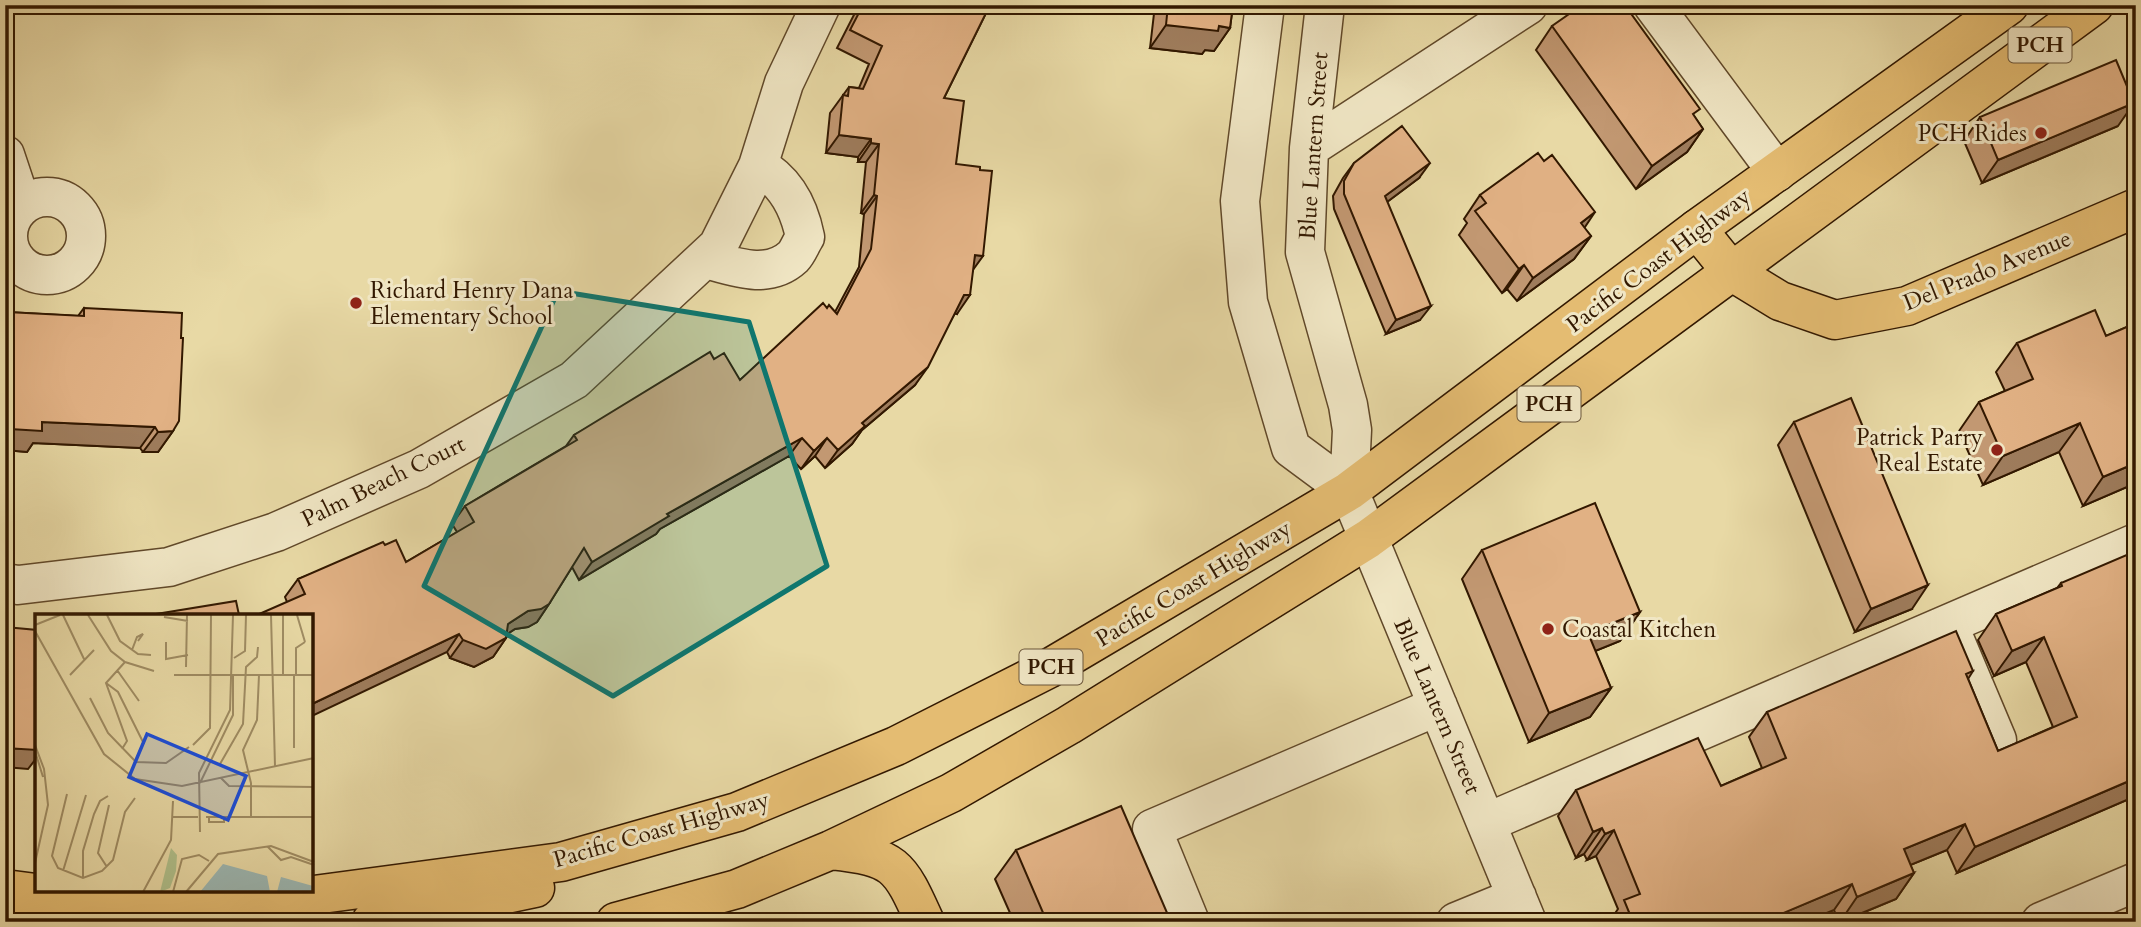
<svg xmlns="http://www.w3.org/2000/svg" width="2141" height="927" font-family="Cardo,serif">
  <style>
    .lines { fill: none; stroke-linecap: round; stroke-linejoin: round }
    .minor-casing { stroke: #604829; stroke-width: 41 }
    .major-casing { stroke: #321800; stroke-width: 41 }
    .highway-casing { stroke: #321800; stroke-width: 41 }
    .minor { stroke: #f0e6c4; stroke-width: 38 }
    .major { stroke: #e4bc72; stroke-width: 38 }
    .highway { stroke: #e4bc72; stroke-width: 38 }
    .wall { fill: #c29872; stroke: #321800; stroke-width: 2 }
    .shaded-wall { fill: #9e7c5c; stroke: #321800; stroke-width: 2 }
    .building { fill: #e1b184; stroke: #321800; stroke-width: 2 }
    .marked { fill: #0f766e; fill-opacity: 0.2; stroke: #0f766e; stroke-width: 5; stroke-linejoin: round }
    .poi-dot { fill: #8f2418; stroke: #f0e6c4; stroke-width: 2.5 }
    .labels { text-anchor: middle; stroke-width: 6; stroke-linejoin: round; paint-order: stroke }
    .shield { fill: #f0e6c4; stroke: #6b563b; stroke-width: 2 }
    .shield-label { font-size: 21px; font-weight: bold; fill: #321800 }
    .poi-label { font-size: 23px; fill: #321800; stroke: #f0e6c4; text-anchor: end }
    .street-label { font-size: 23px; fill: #321800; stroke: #f0e6c4 }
    .inset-road { fill: none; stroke: #9f8c63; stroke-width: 2 }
    .view { fill: #1d4ed8; fill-opacity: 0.15; stroke: #1d4ed8; stroke-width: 3.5 }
    .inset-edge { fill: none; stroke: #321800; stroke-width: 3.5 }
  </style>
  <rect width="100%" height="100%" fill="#e8d9a5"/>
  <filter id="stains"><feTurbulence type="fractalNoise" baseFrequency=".00286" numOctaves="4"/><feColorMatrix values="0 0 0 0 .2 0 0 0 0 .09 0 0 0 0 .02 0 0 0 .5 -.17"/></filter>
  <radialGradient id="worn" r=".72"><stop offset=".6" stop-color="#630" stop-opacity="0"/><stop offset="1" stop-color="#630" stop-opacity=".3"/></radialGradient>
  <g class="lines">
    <g class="minor-casing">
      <path id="minor" d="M1265 5 1240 201 1248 302 1291 448 1349 491
        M1325 5 1309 148 1305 252 1348 405 1352 430 1349 491 1527 922
        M1653 5 1777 172
        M1309 148 1528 5
        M5 155 22 206
        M8 236a39 39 0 1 1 78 0a39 39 0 1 1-78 0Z
        M706 259C735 267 768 280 793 257 798 252 801 243 805 237 799 207 786 181 758 166
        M5 583 18 585 169 567 276 532 419 469 574 380 718 246 758 166 784 83 821 5
        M1949 626 1997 740
        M1486 823 2136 543
        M1190 922 1152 829 1438 706
        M1456 922 1517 897
        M2041 922 2136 882"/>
    </g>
    <g class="major-casing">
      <path id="major" d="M1697 229 1731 271 1780 301 1835 320 1907 306 2136 208"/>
    </g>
    <g class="highway-casing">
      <path id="highway" d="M831 850C895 857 899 864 925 922
        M5 889 135 906 269 901 561 862 737 812 896 746 1048 669 1349 491 1697 229 2009 5
        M5 918 27 922
        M371 922 535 888
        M616 922 737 889 831 850 951 793 1069 725 1368 539 2094 5"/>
    </g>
    <use href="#minor" class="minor"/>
    <use href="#major" class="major"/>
    <use href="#highway" class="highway"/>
  </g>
  <path class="wall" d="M859 5H990L944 98 956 164 973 270 957 314 955 313 915 385 862 430 852 444 825 468 815 456 801 469 789 456 660 529 656 534 579 580 572 567 549 604 537 622 528 627 515 629 506 635V638L493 657 474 667 450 658 447 652 287 602 285 597 298 579 385 545 406 562 457 532 452 524 465 506 566 446 574 435 714 359 740 380 827 308 835 312 859 267 864 214 861 213 866 162H858V157L826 153 830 113 849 87 859 88 869 64 837 48Z
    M1155 5H1233L1230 28 1214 51 1205 50 1202 54 1150 48Z
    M1630 5 1627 9 1694 116 1703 129 1687 152 1636 189 1536 50 1552 26Z
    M1980 117 2118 126 1982 183 1964 141Z
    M1354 163 1419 178 1387 202 1420 320 1386 334 1334 209 1333 196 1343 178Z
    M1480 195 1584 228 1591 236 1574 259 1517 301 1507 289 1502 293 1459 235 1467 223 1464 219Z
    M84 308 173 431 158 452H143L140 448 33 443 27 452 5 450V309L7 312 78 316Z
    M2136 323V481L2134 484 2083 506 2059 452 1983 485 1959 431 1979 402 2005 391 1996 372 2017 343 2106 336Z
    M1794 422 1912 609 1855 632 1778 445Z
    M1482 550 1640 612 1620 641 1595 651 1611 688 1590 717 1529 742 1462 579Z
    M2061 583 2136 796 1957 873 1947 850 1910 865 1914 873 1896 899 1841 922H1839L1834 910 1805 922H1609L1618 909 1596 856 1587 860 1584 854 1576 858 1558 816 1576 790 1721 786 1762 768 1749 737 1767 712 1973 671 1968 679 1998 751 2053 727 2026 662 1994 676 1978 640 1996 614 2057 588Z
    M1016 850 1171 922H1014L995 879Z"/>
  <path class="shaded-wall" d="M1389 5H1435L1431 11Z
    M1166 25 1219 26 1230 28 1214 51 1205 50 1202 54 1150 48Z
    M2134 103 2118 126 1982 183 1998 160Z
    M1703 129 1687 152 1636 189 1652 166Z
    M839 135 871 139 858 157 826 153Z
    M871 143 879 144 866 162H858Z
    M1430 163 1419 178 1375 211 1385 196Z
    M874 195 877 196 864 214 861 213Z
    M1595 212 1579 236 1581 223Z
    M1591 236 1574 259 1517 301 1533 278Z
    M975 255 983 256 970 274Z
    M1524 265 1507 289 1502 293 1519 269Z
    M964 295H970L957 314 952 313Z
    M1431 306 1420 320 1386 334 1396 320Z
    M928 367 915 385 862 430 852 444 825 468 838 450 862 423Z
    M7 415H11L5 423V417Z
    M42 422 155 427 140 448 33 443 27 452 5 450V436L10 429Z
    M2080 423 2059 452 1983 485 2003 456Z
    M173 431 158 452H143L158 432Z
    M802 438 789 456 660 529 656 534 579 580 592 562 667 514Z
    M827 438 815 456 801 469 814 451Z
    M2136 463V481L2134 484 2083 506 2103 477Z
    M1928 585 1912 609 1855 632 1871 609Z
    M549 604 537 622 528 627 515 629 495 642 508 624 528 611Z
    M1640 612 1620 641 1568 662 1588 633Z
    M459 634 447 652 312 716V704Z
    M2044 637 2026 662 1994 676 2012 651Z
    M506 638 493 657 474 667 450 658 463 640Z
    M1611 688 1590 717 1529 742 1549 713Z
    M5 748 37 749V760H35L28 769 5 767Z
    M2136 778V796L1957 873 1975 847Z
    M1965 824 1947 850 1886 875 1904 849Z
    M1602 828 1584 854 1576 858 1593 832Z
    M1614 830 1596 856 1587 860 1605 834Z
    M1914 873 1896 899 1840 922 1857 897Z
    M1852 884 1834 910 1805 922H1762Z"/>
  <path class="building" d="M863 5H990L944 98 964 101 956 164 980 167V170L992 171 983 256 975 255 970 295H964L928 367 862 423 865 426 838 450 827 438 814 451 802 438 667 514 669 516 592 562 584 548 549 604 541 609 528 611 508 624 506 638 486 649 463 640 459 634 312 704V615H257L305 594 298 579 383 542 385 545 396 540 406 562 474 522 465 506 577 440 574 435 710 352 714 359 724 353 740 380 823 303 827 308 829 305 837 314 871 249 877 196 874 195 879 144 871 143V139L839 135 843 95 848 96 849 87 863 89 882 46 850 30Z
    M1168 5H1233L1230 28 1219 26 1218 31 1166 25Z
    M1582 5H1630L1627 8 1700 109 1693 114 1703 129 1652 166 1552 26Z
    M2116 60 2134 103 1998 160 1980 117Z
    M1402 126 1430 163 1385 196 1431 306 1396 320 1344 194V181L1354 163Z
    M1538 153 1544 161 1552 155 1595 212 1581 223 1591 236 1533 278 1524 265 1519 269 1475 211 1486 203 1480 195Z
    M84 308 182 313 181 338H183L179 421 173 431 158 432 155 427 42 422V431L10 429 11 415H7L11 334 5 341V309L7 312 84 316Z
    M2095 310 2106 336 2136 323V463L2103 477 2080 423 2003 456 1979 402 2033 379 2017 343Z
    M1851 398 1928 585 1871 609 1794 422Z
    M1595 503 1640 612 1588 633 1611 688 1549 713 1482 550Z
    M2136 551V778L1975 847 1965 824 1904 849 1914 873 1857 897 1852 884 1762 922H1633L1624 900 1640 894 1614 830 1605 834 1602 828 1593 832 1576 790 1698 738 1721 786 1786 758 1767 712 1956 631 1973 671 1966 674 1998 751 2077 717 2044 637 2012 651 1996 614 2062 586 2061 583Z
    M236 601 239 615H150Z
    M5 627 37 630V750L5 748Z
    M1121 806 1171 922H1047L1016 850Z"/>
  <path class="marked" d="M558 291 749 322 827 566 613 696 424 586Z"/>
  <g class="poi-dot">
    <circle cx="2041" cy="133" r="7"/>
    <circle cx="356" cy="303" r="7"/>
    <circle cx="1997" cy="450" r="7"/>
    <circle cx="1548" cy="629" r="7"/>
  </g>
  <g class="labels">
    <g class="shield">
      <rect x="2008.5" y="27.5" width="63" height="35" rx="5"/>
      <rect x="1517.5" y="386.5" width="63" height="35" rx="5"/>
      <rect x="1019.5" y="649.5" width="63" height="35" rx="5"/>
    </g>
    <g class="shield-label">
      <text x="2040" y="52">PCH</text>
      <text x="1549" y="411">PCH</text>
      <text x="1051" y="674">PCH</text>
    </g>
    <g class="poi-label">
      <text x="2027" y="141">PCH Rides</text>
      <text x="370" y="298" text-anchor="start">Richard Henry Dana<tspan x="370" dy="26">Elementary School</tspan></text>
      <text x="1983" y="445">Patrick Parry<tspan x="1983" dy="26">Real Estate</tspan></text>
      <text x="1562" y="637" text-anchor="start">Coastal Kitchen</text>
    </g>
    <g class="street-label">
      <text transform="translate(1313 146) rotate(-86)" y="8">Blue Lantern Street</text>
      <text transform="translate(1658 260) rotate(-37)" y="8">Pacific Coast Highway</text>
      <text transform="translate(1987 270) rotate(-22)" y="8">Del Prado Avenue</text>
      <text transform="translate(383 481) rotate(-26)" y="8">Palm Beach Court</text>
      <text transform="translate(1193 583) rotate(-31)" y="8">Pacific Coast Highway</text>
      <text transform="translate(1438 706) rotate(67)" y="8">Blue Lantern Street</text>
      <text transform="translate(661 829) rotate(-16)" y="8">Pacific Coast Highway</text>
    </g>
  </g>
  <g transform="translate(35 614)">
    <rect width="278" height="278" fill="#e8d9a5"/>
    <path d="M136 234 142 241 141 257 135 274 125 278Z" fill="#b0c08b"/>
    <path d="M188 250 232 262 235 278H165ZM246 263 278 272V278H242Z" fill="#9cb7b2"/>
    <path class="inset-road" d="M28 1 49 45M53 1 76 37 90 48 119 57M72 1 85 27 103 40 116 41M236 1 240 152M262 1 270 28M129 3 153 7M0 11 25 1M0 17 69 140 100 165 147 172 279 144M131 28V45L153 41M97 36 102 23 108 20 103 27M199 44 210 37 211 1M151 53 152 1M82 56 104 87M35 61 59 36M139 61H279M248 61V1M259 61V134M261 61V34L270 28M71 69 83 78 109 130M55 84 73 119 101 148 131 149 154 133M0 131 9 155 13 191 0 249M158 131 175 114 176 1M87 135 92 127 71 69 90 48M0 137 8 163M185 150 208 110 211 53 222 43 223 33M186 164 194 172 279 173M165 169 198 101V60M32 180 17 242 23 254 48 264 67 257 78 246 90 198 100 184M138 203H163M171 203H279M174 203V208H189V203M216 203V169L208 136 222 106 224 61M165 218 164 159 195 96 198 1M233 233 246 246 256 243 279 251M72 253 63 239 74 191M28 257 51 181M48 264V237L59 200 65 187 73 182M108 278 136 226 138 187M138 278 147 245 164 241 174 247M151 278 183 240 236 232 279 248"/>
    <path class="view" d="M112 120 211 162 193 206 94 163Z"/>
    <rect width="278" height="278" class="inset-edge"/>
  </g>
  <rect width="2141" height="927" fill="none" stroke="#e8d9a5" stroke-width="28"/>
  <rect x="7" y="7" width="2127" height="913" fill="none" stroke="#321800" stroke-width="3.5"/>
  <rect x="14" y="14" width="2113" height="899" fill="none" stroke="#321800" stroke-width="2"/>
  <rect width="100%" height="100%" filter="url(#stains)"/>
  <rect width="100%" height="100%" fill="url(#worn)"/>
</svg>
